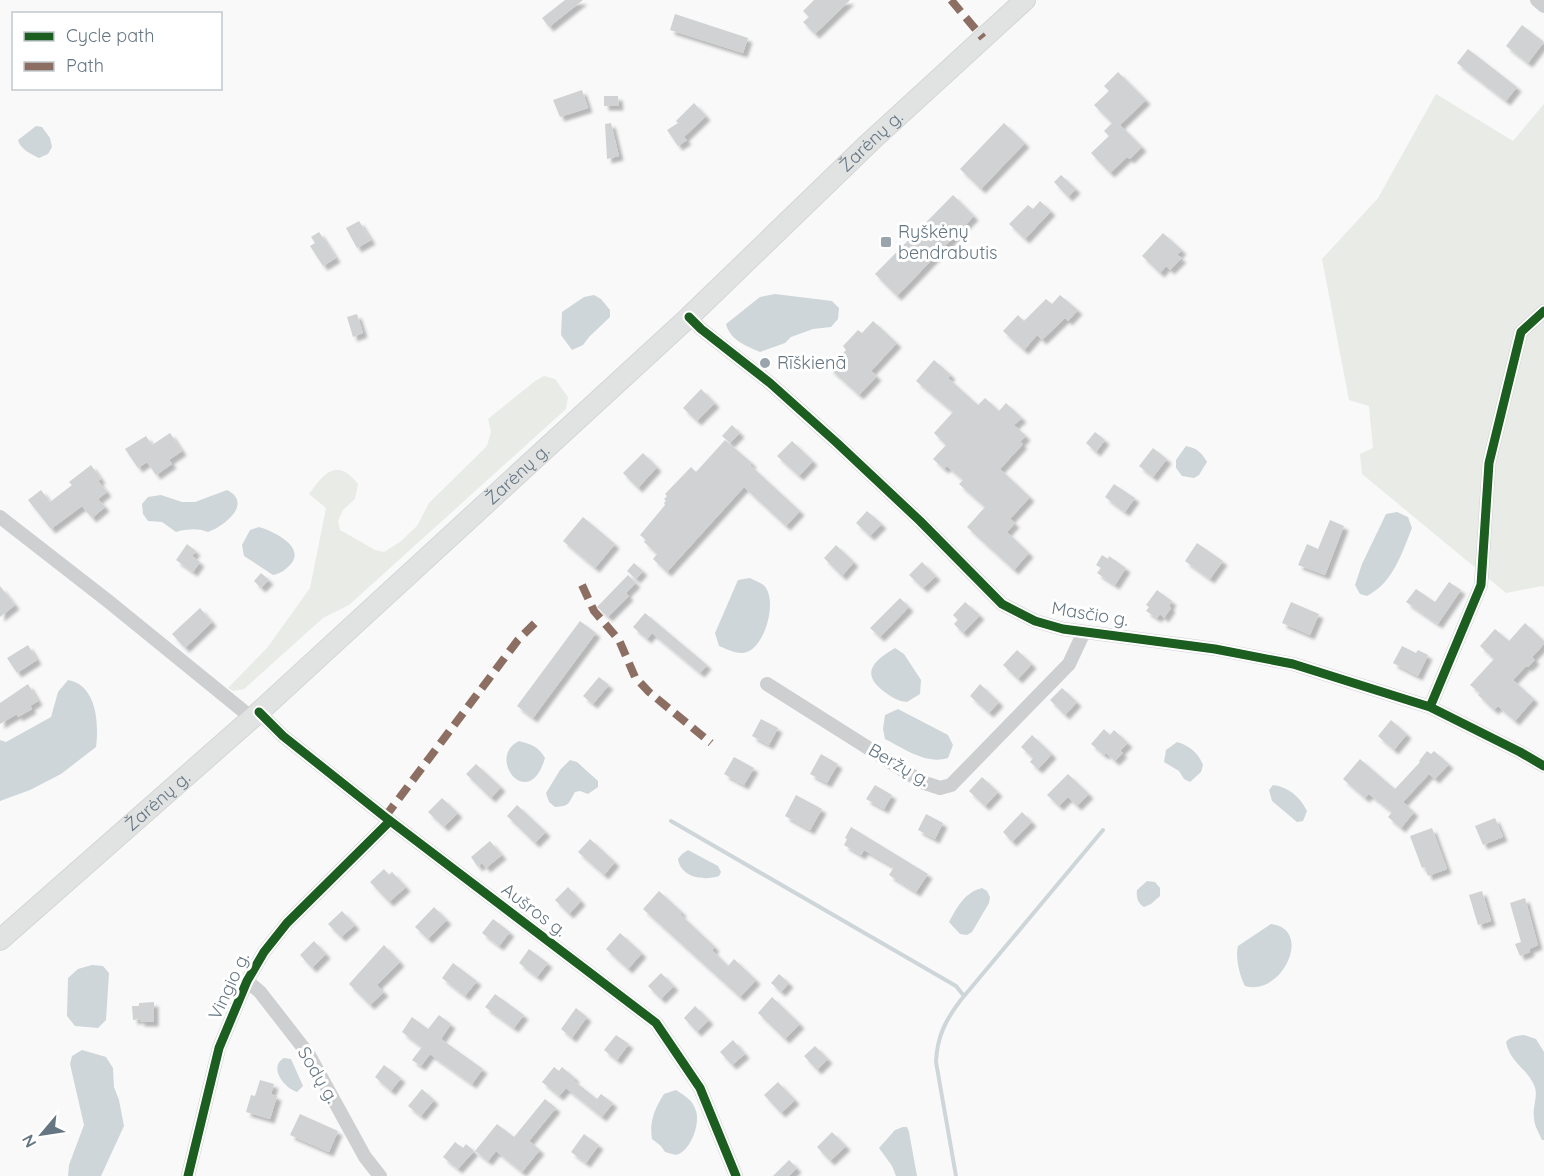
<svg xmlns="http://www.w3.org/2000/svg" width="1544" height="1176" font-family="Quicksand,sans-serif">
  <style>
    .green { fill: #e8ebe6 }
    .water { fill: #ced6d9 }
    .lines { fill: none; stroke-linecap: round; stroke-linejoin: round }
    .stream { stroke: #ced6d9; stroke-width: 4 }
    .building { fill: #d0d2d3; filter: url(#shadow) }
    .secondary-casing { stroke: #d5d6d7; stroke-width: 22 }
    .minor { stroke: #cecfd0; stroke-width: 14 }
    .secondary { stroke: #e1e2e2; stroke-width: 20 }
    .quiet { stroke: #8d6e63; stroke-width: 8; stroke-dasharray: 15 8; stroke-linecap: butt }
    .cycleway-casing { stroke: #fff; stroke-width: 13 }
    .cycleway { stroke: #1b5e20; stroke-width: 9 }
    .poi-dot { fill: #99a4ac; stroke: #fff; stroke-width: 2 }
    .labels { text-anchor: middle; stroke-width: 6; stroke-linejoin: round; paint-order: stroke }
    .street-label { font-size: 18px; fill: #657683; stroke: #fff }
    .poi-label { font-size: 18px; fill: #657683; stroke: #fff; text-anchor: start }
  </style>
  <defs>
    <filter id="shadow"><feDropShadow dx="4.5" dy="4.5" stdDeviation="1.5" flood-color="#0004"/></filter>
  </defs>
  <rect width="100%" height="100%" fill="#f9f9f9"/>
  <path class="green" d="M1436 94 1513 141 1544 104V587L1542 586 1506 593 1362 474 1360 454 1373 448 1369 406 1349 400 1322 259 1378 198Z
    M544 376 555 379 568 397 566 409 349 605 323 618 244 689 234 691 228 688 267 648 310 588 326 508 309 494C324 473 337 457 358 484L355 499 343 510 338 521 340 530 375 550 384 552 400 542 417 526 429 503 487 446 491 432 488 419 535 381Z"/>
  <path class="water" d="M36 126 42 127 50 138 52 147 48 154 39 158C31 154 20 149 18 140Z
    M775 294 832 301 839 308 838 319 831 327 813 329 791 337 785 343 760 352C746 346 730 340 726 324L760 297Z
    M594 295 601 299 610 310V317L589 337 583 345 572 350 561 335 562 312 584 297Z
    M1186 446C1197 448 1202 453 1207 462L1199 475 1194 478 1182 476 1176 468V460Z
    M227 490C253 503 225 526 208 532 197 528 187 529 176 532L162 522 148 521 143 514 142 504 148 497 161 495 182 502H195Z
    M1397 512 1408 517 1412 528C1402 553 1393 583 1367 596L1360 594 1355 585 1362 564 1386 514Z
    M259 527C273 531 307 547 290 565 284 571 281 573 273 575L244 556 242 545 250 530Z
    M750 578C755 581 763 583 766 588 776 603 766 640 751 650 741 657 729 650 719 646L715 633 738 580Z
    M895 648 904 654 921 680 920 694 907 702C898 701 893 698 886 693 859 674 873 661 895 648Z
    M68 680C97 685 99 724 96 747L61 774 30 790 0 801V740L6 742 51 717 58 692Z
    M898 709 948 735 953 745 948 758C926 765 903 748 885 739L883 729 885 715Z
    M519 741C531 744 539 747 545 758 529 814 485 757 519 741Z
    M1177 742C1188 745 1199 753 1203 765L1201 772 1190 782 1184 779 1179 771 1164 762 1166 750Z
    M570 760 577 762 598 781V787L588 794 580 791 575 792C568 804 570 806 555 807L549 802 546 793 560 770Z
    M1273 785C1289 787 1300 797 1307 811L1303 821 1297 822 1272 801 1269 790Z
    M688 850 718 866 721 872 719 876C704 881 681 878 678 859L682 854Z
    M1147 881 1155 882 1160 888V896L1151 904 1144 907C1138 903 1136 898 1137 890Z
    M982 888 987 891 990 897 989 903 972 932 967 935 960 934 949 922C957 907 965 892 982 888Z
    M1271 924C1314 929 1282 997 1245 986 1240 977 1235 957 1238 946Z
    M92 965 103 966 109 973 106 1020 98 1028 75 1026 67 1016 68 978 78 969Z
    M1524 1035 1536 1039 1544 1052V1140H1542C1539 1133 1534 1125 1534 1118 1532 1106 1539 1096 1534 1085 1527 1068 1510 1063 1506 1042 1511 1036 1516 1036 1524 1035Z
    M82 1050 106 1057 113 1068 114 1087 119 1100 124 1126 101 1176H68L69 1165 84 1125 70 1064 72 1056Z
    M284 1058 291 1059 303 1086 297 1092C284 1088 268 1067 284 1058Z
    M676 1090C685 1096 693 1100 696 1111 700 1123 692 1148 679 1154 675 1156 669 1153 665 1152L661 1146 652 1139C649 1122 655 1108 664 1094Z
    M903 1127H907L909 1132 917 1176H896L892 1166 879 1148 895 1130Z"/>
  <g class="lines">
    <path class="stream" d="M671 821 956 986 964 996
      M956 1176 936 1062C937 1037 945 1021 960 1001L1103 830"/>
  </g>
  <path class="building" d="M565 0H583L549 27 542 18Z
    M814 0H850L815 34 803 22 809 17 803 11Z
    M675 14 748 38 743 53 670 30Z
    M1522 25 1544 42 1528 63 1506 46Z
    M1468 49 1517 87 1506 101 1457 63Z
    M1118 72 1146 100 1120 125 1142 147 1130 159 1127 157 1110 173 1091 153 1109 136 1104 131 1112 123 1094 105 1109 91 1104 86Z
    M582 90 588 108 560 117 553 100Z
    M604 96H618L619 106H604Z
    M694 103 706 116 684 137 687 140 678 146 667 130 678 123 676 121Z
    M611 123 619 156 607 159 605 124Z
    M1004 123 1025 143 981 189 960 169Z
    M1061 175 1076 189 1068 197 1054 182Z
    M953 195 974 216 897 296 875 274Z
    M1040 201 1051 211 1025 239 1009 224 1028 205 1033 209Z
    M359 221 371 240 357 248 346 228Z
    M319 232 336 258 323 266 310 246 315 243 311 237Z
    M1163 233 1182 250 1177 255 1182 258 1170 270 1166 266 1160 273 1142 256Z
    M1060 295 1078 310 1068 321 1065 318 1042 340 1037 335 1024 350 1003 331 1018 315 1024 321 1046 299 1052 304Z
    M357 314 363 333 353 337 347 317Z
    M873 321 897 343 871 371 877 376 859 395 829 368 846 350 843 346 858 330 862 333Z
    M934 360 951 375 948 378 978 405 985 398 999 411 1006 403 1022 418 1014 425 1026 436 1020 442 1023 444 1000 469 1030 497 1010 519 1015 523 1007 532 1029 553 1014 570 967 527 985 507 959 484 963 480 947 466 944 469 933 459 946 445 934 433 953 412 916 381Z
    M701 389 715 403 697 421 683 408Z
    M732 425 740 433 730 443 722 436Z
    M1095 432 1105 440 1096 452 1086 443Z
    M170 433 182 451 169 460 172 464 156 475 147 462 138 468 125 449 146 436 152 445Z
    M725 440 752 463 750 465 800 511 786 526 744 487 667 572 653 559 657 554 644 542 646 540 640 535 665 505 664 503 666 501 664 499 667 496 665 494 691 467 696 472Z
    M792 441 813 461 799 476 777 456Z
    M1153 448 1167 459 1153 477 1139 466Z
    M643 453 657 467 638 488 623 473Z
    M91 465 101 479 98 481 107 492 98 499 105 507 92 518 82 506 51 529 28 500 41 490 50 502 72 485 69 482Z
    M1114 484 1135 498 1125 512 1105 497Z
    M867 511 882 524 870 536 856 523Z
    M583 517 615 544 595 568 563 541Z
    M1330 520 1344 526 1325 575 1298 565 1307 544 1318 549Z
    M1197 543 1223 561 1210 579 1185 561Z
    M187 544 196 551 192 556 200 562 193 572 176 560Z
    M836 545 854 562 842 576 824 558Z
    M1102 555 1108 559 1109 556 1126 568 1115 585 1097 573 1101 568 1096 565Z
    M922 562 936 576 923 588 909 575Z
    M634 563 643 571 636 579 627 571Z
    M261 573 269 580 261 588 254 581Z
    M628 575 636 583 626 593 629 596 608 617 597 607Z
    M1449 582 1461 590 1438 624 1406 602 1416 589 1435 602Z
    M0 586 15 605 0 617Z
    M1157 590 1172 601 1169 606 1171 608 1164 618 1160 614 1157 618 1146 611 1149 607 1146 605Z
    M900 598 909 607 880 637 870 628Z
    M965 602 980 615 963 633 954 624 958 620 953 615Z
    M1291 602 1319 614 1310 635 1282 623Z
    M200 608 212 622 185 648 172 634Z
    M645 613 707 665 700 673 652 633 647 639 633 627Z
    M580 621 596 633 533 718 517 706Z
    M1525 623 1544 641V644L1532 657 1535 660 1528 667 1526 666 1513 680 1534 699 1515 721 1498 706 1494 710 1478 695 1480 693 1470 685 1494 659 1480 646 1495 629 1509 641Z
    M28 645 37 660 17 673 7 658Z
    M1402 646 1416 653 1418 650 1428 655 1418 676 1393 663Z
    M1017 650 1032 664 1018 679 1003 665Z
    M599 677 609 685 593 704 583 696Z
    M28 684 38 701 30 706 32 709 18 717 17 714 0 724V703Z
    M980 684 999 702 989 713 970 696Z
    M1062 688 1077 702 1065 715 1050 700Z
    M761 719 778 728 769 745 752 736Z
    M1391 720 1407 734 1394 750 1378 736Z
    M1104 729 1110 735 1114 730 1128 743 1120 751 1123 753 1115 761 1106 753 1104 755 1091 744Z
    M1032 735 1052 754 1038 769 1030 762 1033 758 1021 747Z
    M1427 751 1431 754 1434 751 1449 764 1435 779 1429 774 1403 802 1414 812 1401 828 1388 817 1392 812 1369 794 1365 798 1343 779 1360 759 1395 789 1420 762 1419 761Z
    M821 754 838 764 827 783 810 774Z
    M734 757 754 768 744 785 724 774Z
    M476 764 501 787 491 798 466 774Z
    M1068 774 1089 794 1077 806 1068 797 1059 806 1047 795Z
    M982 777 998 792 985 806 969 791Z
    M875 785 892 795 884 809 866 799Z
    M796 795 822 809 810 830 785 816Z
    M442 798 458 813 444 827 428 812Z
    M517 805 546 832 535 843 507 816Z
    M1022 812 1032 822 1012 842 1003 832Z
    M926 814 943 823 935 839 918 830Z
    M1495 818 1503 837 1483 845 1475 826Z
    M851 827 928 874 916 892 889 875 894 867 864 850 861 855 844 845 847 839 845 838Z
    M1432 828 1447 869 1428 876 1425 867 1422 868 1410 836Z
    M590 839 615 862 604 875 578 852Z
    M490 841 502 855 486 868 482 863 478 867 471 857Z
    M384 869 389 875 392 872 406 887 389 902 370 882Z
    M568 887 581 901 569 914 555 900Z
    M659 891 682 912 680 914 715 947 712 950 728 966 734 959 756 980 740 997 643 909Z
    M1482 891 1491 921 1478 925 1469 895Z
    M1525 898 1538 945 1529 949 1530 952 1520 956 1515 944 1521 942 1510 903Z
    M434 907 447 920 428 939 415 927Z
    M342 911 355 925 341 937 328 924Z
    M493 919 510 932 499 946 482 933Z
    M620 933 642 953 628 969 606 949Z
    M314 941 326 954 312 968 300 955Z
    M384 945 400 962 377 985 384 992 370 1005 349 984Z
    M529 949 548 963 537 977 519 963Z
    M453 963 477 981 465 996 442 978Z
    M661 973 674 986 661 999 648 986Z
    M779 974 789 983 781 992 771 983Z
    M495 994 524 1015 514 1028 485 1007Z
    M772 997 800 1024 785 1039 758 1013Z
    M154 1002V1022H140V1019L133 1020 132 1006H139V1003Z
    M695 1006 709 1020 697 1032 684 1018Z
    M576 1008 587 1017 572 1038 561 1029Z
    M439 1015 451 1024 441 1039 483 1069 472 1084 430 1054 421 1066 412 1060 422 1047 402 1032 412 1017 428 1029Z
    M616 1035 629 1044 617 1060 604 1050Z
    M733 1040 745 1054 732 1065 720 1052Z
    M815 1046 828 1059 817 1070 804 1056Z
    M384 1065 401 1078 391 1091 375 1077Z
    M554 1067 559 1071 562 1067 575 1078 573 1080 597 1099 601 1094 613 1103 602 1117 566 1088 559 1096 542 1082Z
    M260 1080 274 1084 271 1094 277 1096 270 1119 246 1112 251 1095 255 1096Z
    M778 1082 795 1100 781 1113 764 1095Z
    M422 1089 434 1100 421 1116 408 1106Z
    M545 1099 556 1108 529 1141 540 1150 522 1172 496 1151 488 1161 475 1151 497 1124 514 1137Z
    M300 1114 338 1131 329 1152 290 1135Z
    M832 1132 846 1146 830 1161 817 1147Z
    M584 1134 599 1145 586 1163 571 1152Z
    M455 1142 463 1148 466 1144 474 1151 458 1169 443 1157Z
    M789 1160 797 1168 789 1176H773Z"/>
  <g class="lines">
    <g class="secondary-casing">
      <g id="secondary">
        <path id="s1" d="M0 940 259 712 689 317 870 142 1025 0"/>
      </g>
    </g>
    <path class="minor" d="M1537 0 1544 6
      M689 317 701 329 770 383 837 443 920 521 1002 604 1035 621 1063 629 1215 649 1293 664 1430 707 1520 752 1544 766
      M0 517 108 601 252 718
      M767 684 922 782 940 788 951 785 1069 664 1084 632
      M1430 707 1481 585 1489 463 1521 332 1544 311
      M259 712 283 736 385 817 656 1023 700 1088 736 1176
      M247 981 260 992 309 1055 365 1157 380 1176
      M188 1176 219 1048 247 981 264 952 287 923 390 821"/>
    <use href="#secondary" class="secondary"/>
    <path class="quiet" d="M951 0 983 38
      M582 585 594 611 619 640 635 677 649 692 711 743
      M385 817 518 640 540 618"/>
    <g class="cycleway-casing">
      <path id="cycleway" d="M689 317 701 329 770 383 837 443 920 521 1002 604 1035 621 1063 629 1215 649 1293 664 1430 707 1520 752 1544 766
        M1430 707 1481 585 1489 463 1521 332 1544 311
        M259 712 283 736 385 817 656 1023 700 1088 736 1176
        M188 1176 219 1048 247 981 264 952 287 923 390 821"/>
    </g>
    <use href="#cycleway" class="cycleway"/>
  </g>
  <g class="poi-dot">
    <rect x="880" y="236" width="12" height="12" rx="3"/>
    <circle cx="765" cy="363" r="6"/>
  </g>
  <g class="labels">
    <g class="street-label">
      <text dy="6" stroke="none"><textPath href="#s1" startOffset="1182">Žarėnų g.</textPath></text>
      <text dy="6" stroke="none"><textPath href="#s1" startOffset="696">Žarėnų g.</textPath></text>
      <text transform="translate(1090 614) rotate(9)" y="6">Masčio g.</text>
      <text transform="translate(899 765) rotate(30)" y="6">Beržų g.</text>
      <text dy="6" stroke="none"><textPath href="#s1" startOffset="210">Žarėnų g.</textPath></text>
      <text transform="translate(534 910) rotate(37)" y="6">Aušros g.</text>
      <text transform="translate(229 986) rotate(-65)" y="6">Vingio g.</text>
      <text transform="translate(318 1075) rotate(59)" y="6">Sodų g.</text>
    </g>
    <g class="poi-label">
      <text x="898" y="238">Ryškėnų<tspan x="898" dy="21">bendrabutis</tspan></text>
      <text x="777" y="369">Rīškienā</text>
    </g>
  </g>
  <rect x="12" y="12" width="210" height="78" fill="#ffffff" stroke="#c1c8cd" stroke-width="1.5"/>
  <rect x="24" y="32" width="30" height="9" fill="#1b5e20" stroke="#c1c8cd" stroke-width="1.5"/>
  <text x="66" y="42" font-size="18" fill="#657683">Cycle path</text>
  <rect x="24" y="62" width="30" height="9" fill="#8d6e63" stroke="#c1c8cd" stroke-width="1.5"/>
  <text x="66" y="72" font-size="18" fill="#657683">Path</text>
  <g transform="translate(42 1134) rotate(241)" stroke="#ffffff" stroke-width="4.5" paint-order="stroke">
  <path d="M0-4.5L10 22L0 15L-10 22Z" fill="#657683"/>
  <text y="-9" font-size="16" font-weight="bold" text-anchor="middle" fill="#657683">N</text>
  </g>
</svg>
